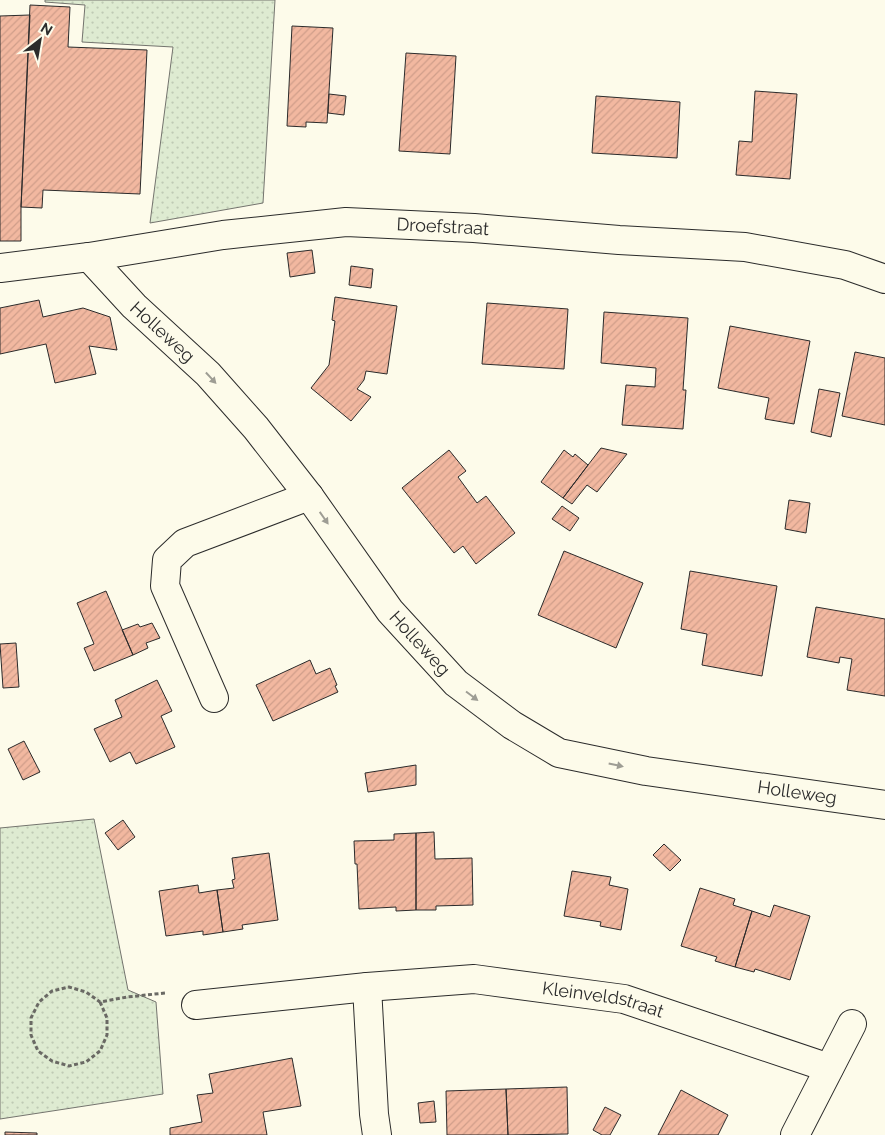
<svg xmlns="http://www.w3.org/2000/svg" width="885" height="1135" font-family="Raleway,sans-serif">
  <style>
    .green { fill: url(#green-dots); stroke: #74746e }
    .building { fill: url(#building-hatch); stroke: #2b2b2b }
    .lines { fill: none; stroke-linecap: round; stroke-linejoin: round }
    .street-casing { stroke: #2b2b2b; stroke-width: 30 }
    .path { stroke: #6a6964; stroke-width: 3; stroke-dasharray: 4 2.5; stroke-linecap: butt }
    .street { stroke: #fdfbea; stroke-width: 28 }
    .oneway { fill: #9e9d94 }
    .labels { text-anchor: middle; stroke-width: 4; stroke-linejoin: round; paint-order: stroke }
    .street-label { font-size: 18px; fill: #2b2b2b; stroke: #fdfbea }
  </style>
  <defs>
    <pattern id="green-dots" width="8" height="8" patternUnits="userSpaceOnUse" patternTransform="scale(1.25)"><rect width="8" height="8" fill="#deebd1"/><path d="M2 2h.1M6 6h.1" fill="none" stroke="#bfcab4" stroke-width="1.8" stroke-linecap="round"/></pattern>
    <pattern id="building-hatch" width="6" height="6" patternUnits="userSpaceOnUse" patternTransform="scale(1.25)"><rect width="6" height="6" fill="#f2b8a0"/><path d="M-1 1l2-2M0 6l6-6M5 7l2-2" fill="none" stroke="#d09e8a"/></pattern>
  </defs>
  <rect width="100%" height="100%" fill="#fdfbea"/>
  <path class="green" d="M45 0H275L263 203 150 223 173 47 82 42 85 5 45 2Z
    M94 819 128 990 156 1002 163 1094 0 1119V828Z"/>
  <path class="building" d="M30 5 70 7 68 47 147 50 140 194 43 190 42 208 21 207Z
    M30 15 21 207V241H0V16Z
    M292 26 333 28 327 123 306 122V127L287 126Z
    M406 53 456 56 450 154 399 151Z
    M755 91 797 94 790 179 736 175 739 141 752 142Z
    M329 94 346 96 344 115 328 113Z
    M596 96 680 102 677 158 592 153Z
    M312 250 315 273 290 277 287 253Z
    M351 266 373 269 371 288 349 285Z
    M335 297 397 306 387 374 366 371 364 380 357 389 371 397 351 421 311 388 329 365 335 321 332 320Z
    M39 300 43 317 83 308 110 317 117 350 89 346 96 374 55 383 46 344 0 354V308Z
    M487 303 568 309 564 369 482 364Z
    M604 312 688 318 683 390H686L683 429 622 425 626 385 655 387 656 368 601 363Z
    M730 326 810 341 794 424 765 419 769 398 718 388Z
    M855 352 885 358V425L842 416Z
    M819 389 840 393 831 437 811 432Z
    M601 448 627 454 597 492 587 485 572 504 563 498Z
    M449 450 466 471 458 477 477 503 486 496 515 533 476 564 463 546 454 553 402 488Z
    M564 450 573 457 575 454 588 465 563 498 541 482Z
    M789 500 810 503 806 533 785 529Z
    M562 506 579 518 570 531 552 519Z
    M564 551 643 583 616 648 538 615Z
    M690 571 777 586 762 676 702 665 707 634 681 629Z
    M106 591 133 655 94 671 84 648 94 644 77 603Z
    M816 607 885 619V696L847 690 852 659 840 657 839 663 807 657Z
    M152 623 160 638 146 643 148 648 133 655 122 630 138 624 140 627Z
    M16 643 19 687 3 688 0 644Z
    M310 660 316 674 330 668 337 685 335 686 338 692 273 721 256 685Z
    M157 680 172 711 161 716 175 747 136 764 130 752 110 762 94 729 122 717 115 700Z
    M24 741 40 772 23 780 8 749Z
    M416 765V785L368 792 365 773Z
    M123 820 135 837 118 850 105 833Z
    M434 832 435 859 472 858 473 905 436 906V910H416V833Z
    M416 833V910L396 911V907L359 909 357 864H355L354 841 394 840V834Z
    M664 844 681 860 670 871 653 855Z
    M269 853 278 920 242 925 243 929 223 932 217 890 234 888 232 880 235 879 232 858Z
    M572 871 611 877 609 885 628 889 621 930 600 926 601 922 564 916Z
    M198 885 199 893 217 890 223 932 203 935V931L166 936 159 891Z
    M700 888 735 899 733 905 752 911 735 967 715 961 717 957 681 946Z
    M774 905 810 916 790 980 755 969 754 972 735 967 752 911 770 917Z
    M292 1058 301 1106 263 1112 267 1135H170V1128L202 1122 197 1095 213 1093 209 1074Z
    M567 1087 568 1134 508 1135 506 1089Z
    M506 1089 508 1135H447L446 1091Z
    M681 1090 728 1115 718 1135H658Z
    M434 1101 436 1122 420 1123 418 1103Z
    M605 1107 621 1115 610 1135H602L593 1130Z
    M5 1132 37 1133V1135H5Z"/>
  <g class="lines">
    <g class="street-casing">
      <g id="street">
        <path id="s1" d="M89 257 134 306 208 374 256 428 309 496 390 611 456 683 512 725 559 753 646 771 885 805"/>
        <path id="s2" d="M0 268 89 257 223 235 346 222 474 228 619 240 745 247 845 265 885 279"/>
        <path d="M214 698 165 586 167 560 185 543 309 496"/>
        <path d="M367 987 374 1114 377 1135"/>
        <path id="s3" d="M196 1005 367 987 474 979 624 999 829 1068"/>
        <path d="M795 1135 852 1024"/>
      </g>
    </g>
    <path class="path" d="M100 1002 107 1018V1035L100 1051 86 1062 69 1066 52 1061 38 1051 31 1035V1018L39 1002 52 991 69 987 86 992 100 1002 127 997 165 993"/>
    <use href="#street" class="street"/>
  </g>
  <defs><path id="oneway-solid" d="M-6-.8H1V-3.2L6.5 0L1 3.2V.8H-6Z" transform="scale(1.25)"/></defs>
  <g class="oneway">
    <use href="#oneway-solid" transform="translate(211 378) rotate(47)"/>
    <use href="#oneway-solid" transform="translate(324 518) rotate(55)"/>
    <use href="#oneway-solid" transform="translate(472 696) rotate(37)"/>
    <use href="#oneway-solid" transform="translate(616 765) rotate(12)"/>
  </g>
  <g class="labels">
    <g class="street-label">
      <text dy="6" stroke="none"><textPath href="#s2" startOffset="446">Droefstraat</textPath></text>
      <text dy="6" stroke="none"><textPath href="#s1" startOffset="105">Holleweg</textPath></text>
      <text dy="6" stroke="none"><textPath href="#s1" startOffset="510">Holleweg</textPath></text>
      <text dy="6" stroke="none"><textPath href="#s1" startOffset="930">Holleweg</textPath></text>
      <text dy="6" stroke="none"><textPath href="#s3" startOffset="410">Kleinveldstraat</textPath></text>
    </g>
  </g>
  <g transform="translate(40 40) rotate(31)" stroke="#fdfbea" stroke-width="4" paint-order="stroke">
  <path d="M0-4L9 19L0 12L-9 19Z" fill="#2b2b2b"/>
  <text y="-8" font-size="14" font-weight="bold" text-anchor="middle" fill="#2b2b2b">N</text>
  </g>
</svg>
